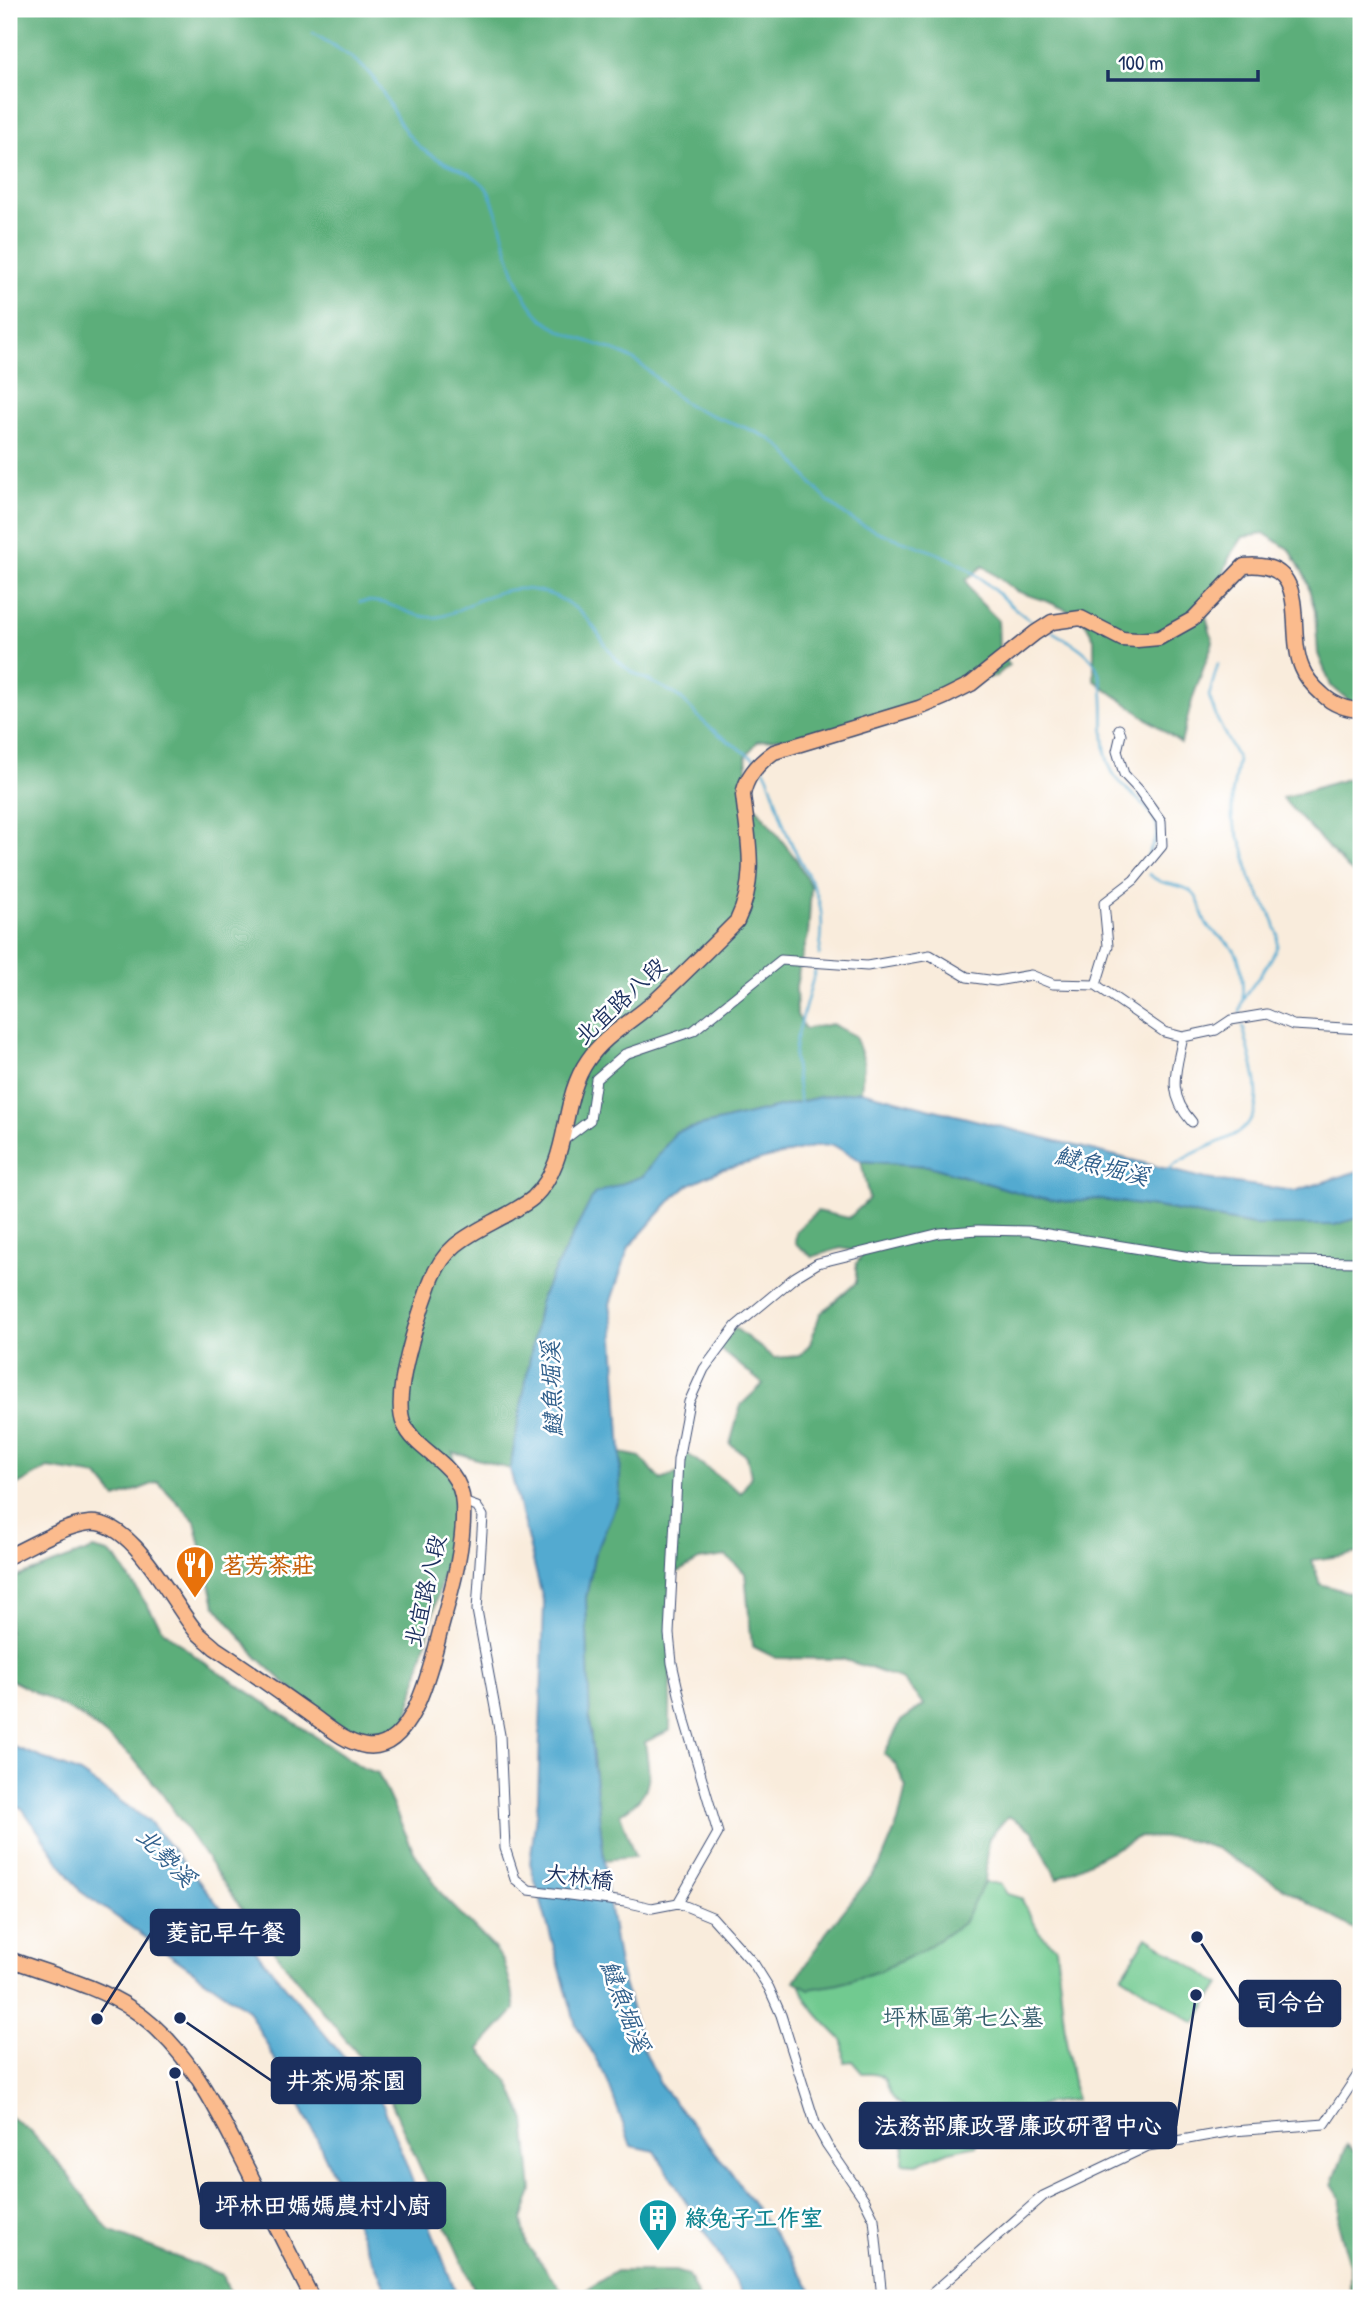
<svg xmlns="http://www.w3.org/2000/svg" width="1370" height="2307" font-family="'Patrick Hand','LXGW WenKai TC',sans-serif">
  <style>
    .green { fill: #71ca90; stroke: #467c77; stroke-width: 2 }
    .forest { fill: #5cae7a; stroke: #3c6e6c; stroke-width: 2 }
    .water { fill: #53aad0; stroke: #376c97; stroke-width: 2 }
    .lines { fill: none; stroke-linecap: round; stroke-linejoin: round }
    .stream { stroke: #53aad0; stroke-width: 2.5 }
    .street-casing { stroke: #3c4b71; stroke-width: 11 }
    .primary-casing { stroke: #3c4b71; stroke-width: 17 }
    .street { stroke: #fff; stroke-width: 9 }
    .primary { stroke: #fbbb8d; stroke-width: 14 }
    .labels { text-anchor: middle; stroke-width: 5; stroke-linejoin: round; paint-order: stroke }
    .street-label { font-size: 23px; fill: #1b2f5e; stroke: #fff }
    .food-label { font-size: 23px; font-weight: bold; fill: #c56008; stroke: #fff; text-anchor: start }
    .park-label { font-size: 23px; fill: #355e6d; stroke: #fff }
    .culture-label { font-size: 23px; font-weight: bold; fill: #0d838f; stroke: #fff; text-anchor: start }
    .water-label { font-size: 24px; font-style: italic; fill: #31608c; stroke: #fff }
    .leader { fill: none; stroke: #1b2f5e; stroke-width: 2.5 }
    .callout-dot { fill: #1b2f5e; stroke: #fff; stroke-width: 2.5 }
    .callout { fill: #1b2f5e; stroke: #1b2f5e; stroke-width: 2.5 }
    .callout-label { font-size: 24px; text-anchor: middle; font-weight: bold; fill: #fff }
  </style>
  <rect width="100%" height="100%" fill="#fff"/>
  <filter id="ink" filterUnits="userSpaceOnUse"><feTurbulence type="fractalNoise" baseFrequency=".0143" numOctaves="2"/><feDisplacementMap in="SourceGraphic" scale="14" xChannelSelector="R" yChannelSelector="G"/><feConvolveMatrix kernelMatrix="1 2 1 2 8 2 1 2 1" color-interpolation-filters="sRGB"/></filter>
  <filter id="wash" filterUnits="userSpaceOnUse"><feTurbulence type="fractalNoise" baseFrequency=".00686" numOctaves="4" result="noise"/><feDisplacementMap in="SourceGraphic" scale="28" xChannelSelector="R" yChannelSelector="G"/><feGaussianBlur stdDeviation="1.57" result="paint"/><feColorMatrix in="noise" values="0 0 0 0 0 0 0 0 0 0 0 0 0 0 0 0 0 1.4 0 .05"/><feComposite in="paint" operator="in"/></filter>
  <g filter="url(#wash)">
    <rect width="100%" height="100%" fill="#f9ecdc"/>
    <path class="green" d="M988 1883H1000L1007 1894 1021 1898 1039 1932 1056 1948 1066 2040 1076 2100 1048 2103 1026 2112 1016 2121 991 2136 987 2128 976 2136 977 2145 949 2151 917 2164 903 2163 906 2108C903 2106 899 2104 896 2101 882 2086 893 2072 863 2074L852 2061 844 2062 843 2041C826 2023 809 2010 801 1986L810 1976 971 1886Z
      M1147 1937 1220 1984 1195 2023 1122 1976Z"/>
    <path class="forest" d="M9 9H1361V710L1331 686 1318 654 1315 611 1306 578 1290 550 1265 534 1243 537 1229 558 1219 587 1203 606 1213 642 1193 697 1181 743 1094 680V639L1082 617 1049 602 1016 591 983 566 966 580 975 597 998 620 999 648 1009 665 996 676 918 698 900 721 817 738H779L758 741 746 756 750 799 796 859 811 887 808 936 800 964 796 987 797 1015 805 1029 832 1024 855 1036 864 1061 861 1091 820 1097 676 1132 643 1176 594 1195 541 1297 510 1469 453 1452 461 1501 407 1719 391 1740 365 1745 322 1717 256 1656 215 1605 195 1521 158 1482 116 1498 98 1476 48 1468 9 1490Z
      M1361 772V879L1348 869 1282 798 1350 778Z
      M861 1161 929 1166 1034 1197 1070 1202 1096 1199 1163 1208 1254 1225H1334L1361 1217V1553L1312 1560 1320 1584 1361 1596V1933L1215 1848 1182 1838 1138 1837 1057 1879 1033 1831 1008 1816 989 1838 985 1881 963 1923 920 1952 879 1971 839 1984 809 1989 795 1981 826 1933 880 1865 898 1822 906 1788 896 1765 884 1754 901 1721 924 1705 903 1680 870 1668 842 1659 776 1658 752 1646 745 1573 726 1556 699 1560 671 1576 670 1730 645 1742C650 1779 655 1792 620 1814L635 1857 604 1860 590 1730 586 1598 594 1556 619 1498 621 1453 640 1457 661 1480 678 1473 685 1452 741 1493 751 1476 747 1456 730 1444 741 1405 763 1384 719 1348 735 1328 774 1358 800 1356 810 1344 820 1314 856 1283V1264L864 1253 841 1248 812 1257 795 1243 796 1231 817 1211 849 1218 869 1199Z
      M93 1549 108 1553 116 1558 164 1631 199 1659 363 1768 378 1773 414 1852 443 1896 494 1948 504 1962 512 1989 515 2010 479 2049 509 2082 525 2120 532 2191 522 2220 527 2245 568 2298H478L384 2086 301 1985 244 1912 158 1788 132 1757 83 1717 9 1679V1580Z
      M9 2116 31 2132 66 2172 109 2231 223 2275 231 2298H9Z
      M1347 2145 1361 2157V2298H1350V2268L1339 2226 1341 2199 1332 2185Z
      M616 2271H675L688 2275 699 2298H574Z"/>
    <path class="water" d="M861 1091 1206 1179 1295 1191 1361 1170V1217L1334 1225H1254L1163 1208 1096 1199 1070 1202 1034 1197 929 1166 861 1161 833 1145 817 1146 720 1170 690 1184 674 1197 629 1247 610 1304 613 1322 621 1453 619 1498 594 1556 586 1598 590 1730 608 1896 619 1966 641 2043 661 2086 729 2169 805 2279 816 2298H745L655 2151 631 2146 606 2077 576 2025 530 1863 538 1799 544 1604 510 1469 541 1297 594 1194 643 1176 676 1132 820 1097Z
      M9 1745 80 1773 150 1822 383 2105 458 2298H390L312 2128 248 2010 80 1891 22 1808 9 1804Z"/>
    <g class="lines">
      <path class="stream" d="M313 33C335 47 361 60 376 82 391 104 399 129 420 147 438 164 474 170 487 189 493 199 496 212 500 223 509 255 517 296 543 319 566 339 598 342 625 355 649 366 664 390 687 404 713 419 744 424 770 439 788 449 799 469 813 485 823 497 835 508 848 517 883 539 925 544 960 564 989 580 1007 607 1035 623
        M360 602C392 597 409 620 437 617 446 616 454 612 462 608 481 599 501 588 523 589 551 590 579 605 595 629 605 643 611 656 625 667 641 679 660 684 676 695 688 703 696 716 707 725 722 738 739 748 755 759
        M1053 632C1066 640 1082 647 1092 660 1113 687 1095 736 1111 769 1120 790 1153 805 1157 827 1159 839 1148 849 1146 861
        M1218 664 1209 696 1217 719 1238 760 1232 795V819L1244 850 1250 878 1273 919 1278 935 1277 947 1270 961 1243 999 1240 1013
        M764 769C775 789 778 811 786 831 808 884 830 892 819 955
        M1149 874C1163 887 1174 882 1189 890 1201 897 1200 912 1206 923 1214 936 1231 941 1237 955 1243 968 1242 984 1243 998
        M800 1104 794 1057 796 1041 815 971
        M1167 1171C1187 1153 1211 1147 1234 1135 1275 1113 1250 1061 1243 1026"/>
    </g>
  </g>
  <g filter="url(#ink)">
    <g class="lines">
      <g class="street-casing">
        <path id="street" d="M1096 985 1108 946 1104 903 1134 880 1162 846 1161 821 1139 790 1124 774 1117 751 1121 734 1119 729
          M1183 1037C1176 1072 1166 1093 1192 1122
          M564 1140 590 1120 596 1079 625 1054 693 1031 781 960 867 966 930 955 967 977 996 981 1031 975 1053 984 1096 985 1164 1032 1183 1037 1216 1030 1231 1020 1267 1014 1293 1025 1361 1029
          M463 1502 477 1507 483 1516 477 1610 500 1735 505 1848 515 1879 529 1890 625 1902 652 1908 678 1903 712 1917 754 1964 769 1988 781 2015 815 2123 827 2145 864 2199 874 2219 882 2298
          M678 1903 718 1833 685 1721 672 1663 669 1634 678 1460 689 1402 704 1369 736 1326 795 1277 818 1263 940 1233 978 1230 1029 1231 1209 1260 1361 1262
          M927 2298 1043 2196 1148 2146 1233 2131 1325 2124 1361 2070"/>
      </g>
      <g class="primary-casing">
        <path id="primary" d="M9 1556C30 1546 66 1525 89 1523 133 1519 170 1600 195 1630 201 1637 209 1642 215 1648 247 1669 278 1691 309 1713 326 1725 345 1743 366 1746 414 1753 432 1661 441 1628 452 1588 465 1546 463 1504 461 1462 417 1454 404 1424 391 1396 419 1314 430 1284 444 1243 472 1234 508 1214 516 1209 526 1204 533 1198 573 1159 558 1103 588 1060 605 1035 633 1021 655 1001 683 975 710 948 737 921 758 878 748 840 743 795 746 776 758 763 774 752L919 708 945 697 971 684 1035 633 1052 622 1081 618 1122 639 1137 640 1159 638 1193 619 1244 566C1314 559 1285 629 1302 668 1306 678 1314 687 1322 694 1332 704 1347 710 1361 710
          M9 1959C49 1974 96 1985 132 2009 189 2047 217 2110 248 2170 269 2213 291 2256 312 2298"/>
      </g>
      <use href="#street" class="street"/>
      <use href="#primary" class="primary"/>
    </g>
  </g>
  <defs>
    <g id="restaurant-pin" transform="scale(2.0125)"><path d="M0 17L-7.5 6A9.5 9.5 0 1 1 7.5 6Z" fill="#e8710a" stroke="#fff"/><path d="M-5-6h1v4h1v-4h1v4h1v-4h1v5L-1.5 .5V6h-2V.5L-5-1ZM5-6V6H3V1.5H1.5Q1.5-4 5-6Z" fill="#fff"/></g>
    <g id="building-pin" transform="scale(2.0125)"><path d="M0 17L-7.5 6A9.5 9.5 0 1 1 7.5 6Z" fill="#0f9aa8" stroke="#fff"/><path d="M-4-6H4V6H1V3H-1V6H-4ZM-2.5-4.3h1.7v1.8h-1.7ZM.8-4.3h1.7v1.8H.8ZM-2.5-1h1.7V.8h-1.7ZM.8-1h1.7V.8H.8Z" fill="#fff"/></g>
  </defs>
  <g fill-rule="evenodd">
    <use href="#restaurant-pin" x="195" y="1565"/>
    <use href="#building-pin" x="658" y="2218"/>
  </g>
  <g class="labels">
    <g class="street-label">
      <text transform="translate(620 1001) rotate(-43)" y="8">北宜路八段</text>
      <text transform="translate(425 1591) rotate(-77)" y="8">北宜路八段</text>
      <text transform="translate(579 1877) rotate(7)" y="8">大林橋</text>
    </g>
    <g class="food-label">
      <text x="222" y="1573">茗芳茶莊</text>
    </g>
    <g class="park-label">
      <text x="963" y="2025">坪林區第七公墓</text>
    </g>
    <g class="culture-label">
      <text x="685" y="2226">綠兔子工作室</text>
    </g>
    <g class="water-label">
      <text transform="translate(1102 1166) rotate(14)" y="8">𩻸魚堀溪</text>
      <text transform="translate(552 1389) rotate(-92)" y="8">𩻸魚堀溪</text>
      <text transform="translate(166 1857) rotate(45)" y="8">北勢溪</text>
      <text transform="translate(625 2006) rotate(69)" y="8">𩻸魚堀溪</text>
    </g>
  </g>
  <path class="leader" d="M97 2019L151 1933M1197 1937L1240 2003M180 2018L272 2081M1196 1995L1176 2126M175 2073L201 2205"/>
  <g class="callout-dot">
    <circle cx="97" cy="2019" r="7"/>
    <circle cx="1197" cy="1937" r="7"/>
    <circle cx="180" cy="2018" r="7"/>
    <circle cx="1196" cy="1995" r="7"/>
    <circle cx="175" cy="2073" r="7"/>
  </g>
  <g class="callout">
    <rect x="151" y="1910" width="148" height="45" rx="7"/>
    <rect x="1240" y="1981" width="100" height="45" rx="7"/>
    <rect x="272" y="2058" width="148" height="45" rx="7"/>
    <rect x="860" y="2103" width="316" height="45" rx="7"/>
    <rect x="201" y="2183" width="244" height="45" rx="7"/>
  </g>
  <g class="callout-label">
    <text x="225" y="1941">菱記早午餐</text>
    <text x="1290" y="2011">司令台</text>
    <text x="346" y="2089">井茶焗茶園</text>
    <text x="1018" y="2134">法務部廉政署廉政研習中心</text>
    <text x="323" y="2214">坪林田媽媽農村小廚</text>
  </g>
  <rect width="1370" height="2307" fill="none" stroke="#fff" stroke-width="35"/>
  <path d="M1108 70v10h150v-10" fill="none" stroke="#1b2f5e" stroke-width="3.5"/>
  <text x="1118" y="70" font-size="21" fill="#1b2f5e" stroke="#ffffff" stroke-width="5" paint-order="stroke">100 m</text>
</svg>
